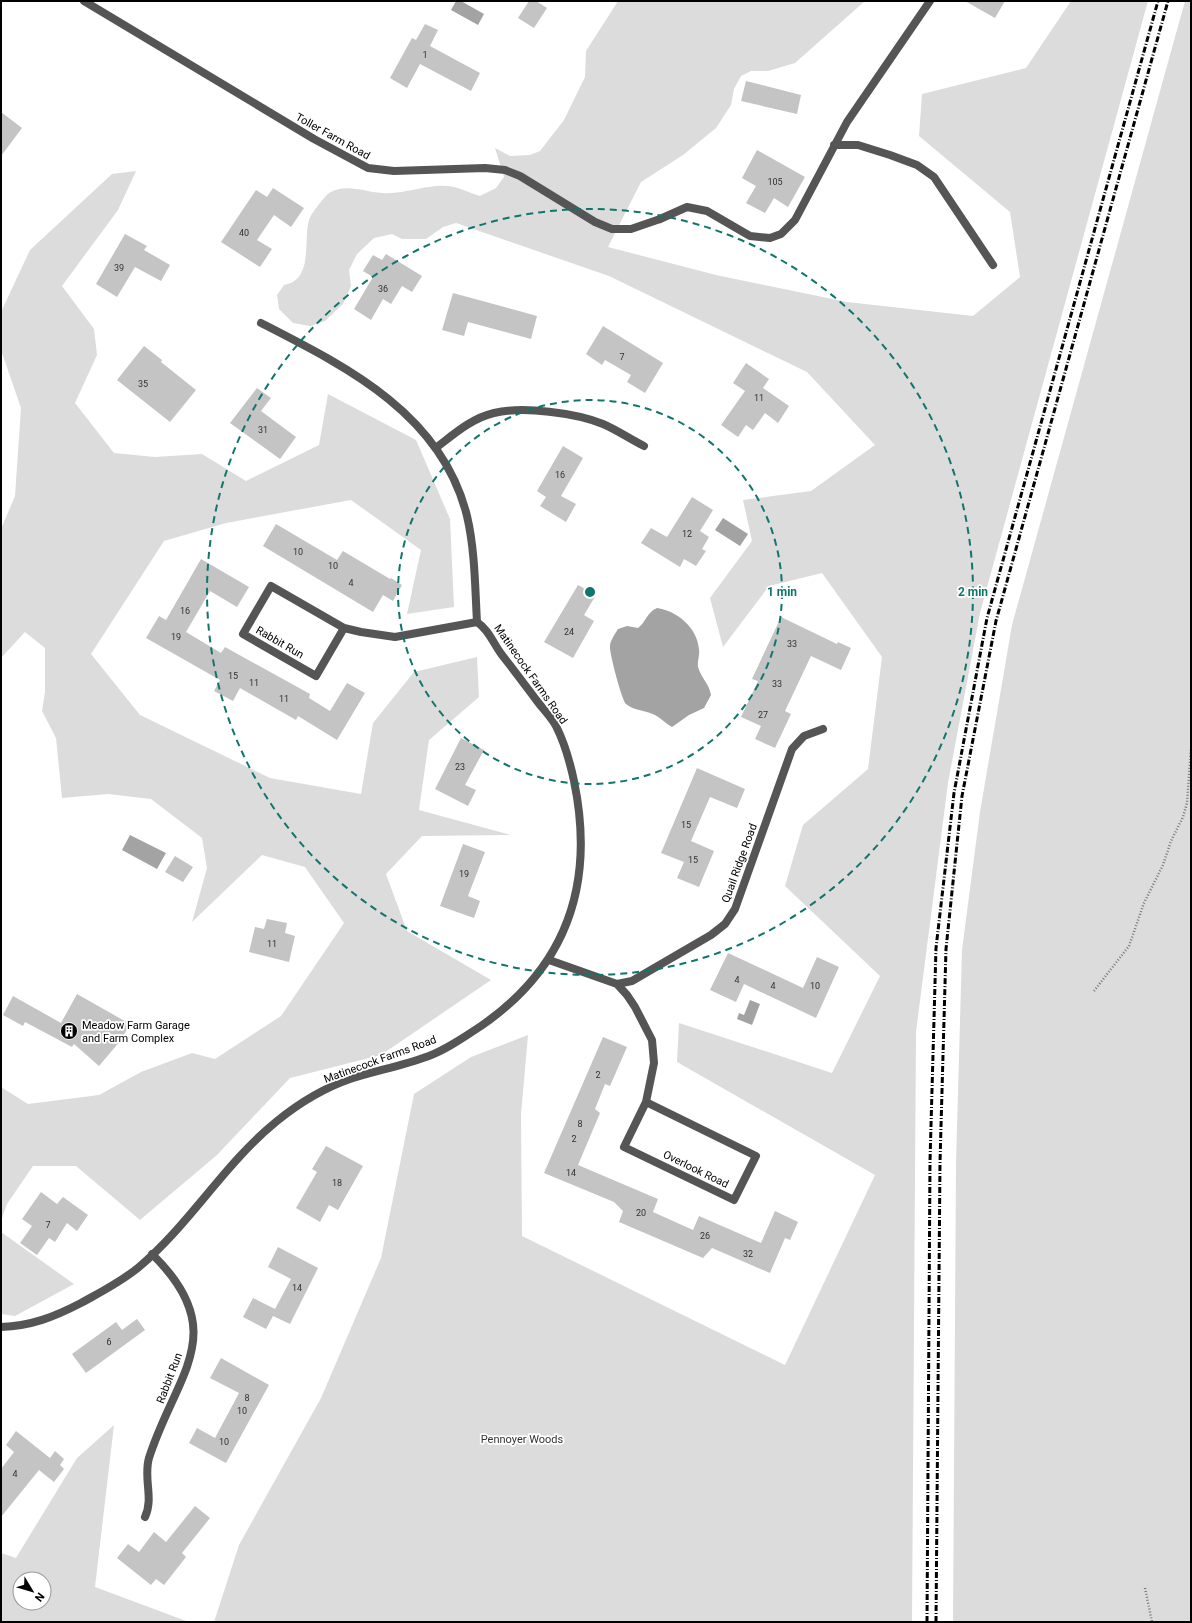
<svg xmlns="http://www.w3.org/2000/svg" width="1192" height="1623" font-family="Roboto,sans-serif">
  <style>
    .green { fill: #dcdcdc; fill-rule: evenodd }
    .water { fill: #a3a3a3 }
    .building { fill: #c4c4c4 }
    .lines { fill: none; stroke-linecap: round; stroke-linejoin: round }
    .path { stroke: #777; stroke-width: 2.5; stroke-dasharray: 1 2; stroke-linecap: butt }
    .lane { stroke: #555; stroke-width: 8 }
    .street { stroke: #555; stroke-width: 8 }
    .rail { stroke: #000; stroke-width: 3; stroke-dasharray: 6 2 1 2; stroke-linecap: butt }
    .ring { fill: none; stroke: #0f766e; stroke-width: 2; stroke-dasharray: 7 5 }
    .labels { text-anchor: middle; stroke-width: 3.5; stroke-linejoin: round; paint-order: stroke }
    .number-label { font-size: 9px; fill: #313131 }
    .street-label { font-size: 11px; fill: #000; stroke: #fff }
    .poi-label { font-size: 11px; fill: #000; stroke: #fff; text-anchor: start }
    .park-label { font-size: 11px; fill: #333; stroke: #fff }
    .centre { fill: #0f766e; stroke: #fff; stroke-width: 2 }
    .ring-label { font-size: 12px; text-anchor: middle; font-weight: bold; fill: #0f766e; stroke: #fff; stroke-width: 3.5; stroke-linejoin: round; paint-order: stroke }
  </style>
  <rect width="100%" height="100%" fill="#fff"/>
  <path class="green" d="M618 1H865L795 63 768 71H751L741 76 734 89 731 105 716 128 683 155 641 182 608 247 716 275 847 302 973 316 1020 277 1010 212 919 136 922 94 1026 68 1071 1H1148L980 613 948 783 916 1032 912 1622H214L239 1545 321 1398 381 1258 414 1094 471 1057 528 1035 521 1115 522 1236 785 1365 875 1175 677 1062 679 1023 832 1073 880 976 785 886 803 825 868 769 882 657 822 573 769 586 723 647 710 598 752 541 743 500 811 491 875 445 807 372 609 276 456 223 443 227 426 239H402L392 234 374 238 357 254 349 270 351 286 343 304 325 321 310 326 293 323 279 309 277 295 284 285C314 280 303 240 309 220 310 215 325 196 329 193 346 183 364 192 382 193 407 195 430 182 454 187 463 189 472 194 480 196L496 188 504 177 495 148 510 156 530 155 540 151 564 120 585 77 586 51Z
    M1185 1H1191V1622H953L956 1163 962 950 980 812 1012 625Z
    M136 171 118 210 62 286 94 329 97 355 75 403 114 453 155 457 202 454 246 481 319 445 328 394 416 440 450 519 454 607 407 614 421 550 351 500 226 523 164 541 91 654 140 715 270 778 361 794 373 723 414 672 477 657 479 697 429 740 419 810 511 835 422 836 386 874 407 931 491 980 381 1055 290 1078 217 1155 140 1220 76 1166H33L7 1204 1 1221V1087L28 1104 99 1095 141 1072 192 1053 215 1059 281 1016 344 923 305 867 262 855 192 922 207 868 202 838 151 799 108 794 62 798 56 738 42 711 45 692V648L25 632 1 658V529L15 496 21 408 1 350V312L30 250 112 174Z
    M1 1232 74 1284 15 1316 1 1314Z
    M114 1425 95 1587 189 1622H1V1553L16 1558 77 1458ZM20 1579H44V1603H20Z"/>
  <path class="water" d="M456 1H461L484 14 478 25 451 10Z
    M723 518 748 534 740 546 715 530Z
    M657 608C677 611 697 627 699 649 700 655 697 662 698 667 701 678 709 683 711 695L704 708 689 715 672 727C666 724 661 718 655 715 646 710 634 711 626 704 622 701 609 652 610 646 610 641 615 634 618 629L627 626 638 628C646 622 647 612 657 608Z
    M130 835 166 853 157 869 122 850Z
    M750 1000 760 1004 752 1025 737 1019 739 1013 744 1015Z"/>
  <path class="building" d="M529 1H536L547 8 534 28 518 18Z
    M965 1H1005L995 18Z
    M425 24 438 30 430 46 480 73 471 91 420 64 407 88 390 78 412 38 416 40Z
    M746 81 801 95 797 114 741 101Z
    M1 112 22 128 1 156Z
    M757 150 805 177 788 207 774 198 765 213 746 203 756 186 742 178Z
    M273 188 304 208 291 227 274 215 257 240 272 249 260 267 221 242 256 190 267 197Z
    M125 234 147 246 144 250 170 265 161 281 135 267 117 297 96 284Z
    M386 254 422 276 412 292 402 286 391 304 383 299 371 320 354 309 373 277 363 271 373 255 382 260Z
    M453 293 537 316 531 339 468 322 464 336 442 330Z
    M603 326 663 363 645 393 627 382 631 375 605 360 602 365 586 354Z
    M144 346 162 360 161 362 196 390 170 422 117 380Z
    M746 363 769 379 763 388 789 406 778 423 765 413 753 430 746 425 738 437 721 425 745 391 733 383Z
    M257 388 271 398 261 411 296 437 280 459 230 423Z
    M563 446 583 458 561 496 576 504 566 522 540 506 546 497 537 491Z
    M692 497 713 510 700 531 709 537 702 549 706 551 696 566 684 559 680 567 641 543 651 528 667 537Z
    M276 524 337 560 343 551 390 579 391 578 402 585 393 601 383 595 373 612 263 546Z
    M201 559 249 587 237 607 210 591 186 632 221 653 225 647 310 694 309 698 330 711 347 683 365 693 337 740 298 716 296 720 240 688 233 701 214 691 220 680 146 638 159 616 166 620Z
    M578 585 596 595 584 615 594 621 573 658 544 642Z
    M781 617 837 644 838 642 851 648 841 670 811 656 785 711 791 714 775 748 755 739 761 726 741 717 758 681 752 679Z
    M461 738 484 750 465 785 476 790 468 806 435 789Z
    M697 768 745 789 737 808 710 797 691 841 714 851 699 887 677 878 684 862 661 853Z
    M463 844 485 852 468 896 480 901 474 918 440 906Z
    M175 856 193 867 183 882 165 872Z
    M267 919 287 923 285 933 295 936 289 962 249 952 255 927 264 929Z
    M728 953 803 988 817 957 839 967 816 1018 744 984 736 1002 710 990Z
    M77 994 130 1024 121 1040 99 1066 74 1044 72 1047 25 1022 23 1026 3 1015 13 996 61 1023Z
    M603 1037 627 1047 610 1086 605 1084 595 1109 600 1113 578 1165 658 1199 653 1212 693 1230 699 1216 761 1243 775 1211 798 1222 790 1240 785 1238 770 1273 712 1248 703 1258 619 1222 623 1211 614 1202 544 1173Z
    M326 1146 363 1166 338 1210 329 1205 320 1222 296 1208 317 1172 312 1169Z
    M41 1192 57 1204 63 1197 88 1215 77 1231 67 1223 55 1242 49 1238 37 1255 20 1243 32 1226 22 1219Z
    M278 1247 318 1268 290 1324 273 1316 266 1329 243 1317 253 1298 275 1309 291 1279 268 1267Z
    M137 1319 145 1330 86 1373 72 1354 116 1322 122 1330Z
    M221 1358 269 1385 226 1463 189 1443 197 1428 215 1438 239 1393 210 1378Z
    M16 1431 50 1458 55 1451 64 1459 60 1465 64 1469 54 1482 39 1470 1 1517V1469L14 1452 6 1445Z
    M195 1506 210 1518 182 1553 186 1557 164 1585 156 1579 151 1585 117 1558 128 1544 139 1552 154 1532 166 1542Z"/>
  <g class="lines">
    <path class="path" d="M1094 991 1129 946 1144 903 1163 865 1171 841 1183 817 1187 803 1191 748
      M1145 1588 1152 1622"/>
    <path class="lane" d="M834 145H858L890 155 917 165 934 177 993 265
      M660 219 687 207 707 211 750 236 770 238 781 234 795 220 847 122 930 1"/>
    <path class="street" d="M84 1 314 139 368 168 394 171 485 168 505 170 520 176 595 222 612 229H631L660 219
      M261 323C347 367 442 414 467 516 475 550 475 587 477 622
      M437 447C454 434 472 418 494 413 523 406 576 413 603 424 617 430 630 439 644 446
      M344 628 316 676 243 634 271 586 344 628 361 632 395 637 477 622
      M549 960 617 984 627 995 635 1007 652 1040 654 1063 646 1102 624 1147 734 1200 756 1156 646 1102
      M617 984 632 981 711 935 725 924 735 909 792 749 804 736 823 729
      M1 1327C31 1326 54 1317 81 1303 101 1292 121 1282 139 1267 190 1224 225 1163 277 1121 298 1104 324 1088 350 1079 375 1071 401 1066 426 1057 446 1050 464 1037 481 1026 568 966 595 882 574 781 570 762 565 744 556 726 551 717 543 709 537 701 525 685 514 670 502 655 493 643 489 630 477 622
      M145 1517C154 1498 143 1478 149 1458 175 1375 233 1333 152 1254"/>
    <path class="rail" d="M927 1622 930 1161 936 948 954 793 987 618 1158 1
      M936 1622 940 1162 946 949 962 796 996 621 1168 1"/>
  </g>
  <g class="ring">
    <circle cx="590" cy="592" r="192"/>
    <circle cx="590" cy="592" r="383"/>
  </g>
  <defs>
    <g id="building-disc" transform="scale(0.9)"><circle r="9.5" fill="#000" stroke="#fff"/><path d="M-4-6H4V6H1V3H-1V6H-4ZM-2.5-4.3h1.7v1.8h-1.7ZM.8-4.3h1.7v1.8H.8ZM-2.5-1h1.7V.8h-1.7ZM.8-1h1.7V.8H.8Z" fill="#fff"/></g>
  </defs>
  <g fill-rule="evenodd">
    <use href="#building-disc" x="69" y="1031"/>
  </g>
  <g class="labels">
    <g class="number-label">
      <text x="425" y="58">1</text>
      <text x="775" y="185">105</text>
      <text x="244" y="236">40</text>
      <text x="119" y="271">39</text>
      <text x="383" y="292">36</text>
      <text x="622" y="360">7</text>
      <text x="143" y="387">35</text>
      <text x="759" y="401">11</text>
      <text x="263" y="433">31</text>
      <text x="560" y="478">16</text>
      <text x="687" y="537">12</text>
      <text x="298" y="555">10</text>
      <text x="333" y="569">10</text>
      <text x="351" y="586">4</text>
      <text x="185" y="614">16</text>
      <text x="569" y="635">24</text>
      <text x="176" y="640">19</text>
      <text x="792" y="647">33</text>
      <text x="233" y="679">15</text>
      <text x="254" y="686">11</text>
      <text x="777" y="687">33</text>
      <text x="284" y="702">11</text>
      <text x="763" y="718">27</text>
      <text x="460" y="770">23</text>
      <text x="686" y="828">15</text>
      <text x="693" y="863">15</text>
      <text x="464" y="877">19</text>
      <text x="272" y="947">11</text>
      <text x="737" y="983">4</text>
      <text x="773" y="989">4</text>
      <text x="815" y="989">10</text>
      <text x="598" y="1078">2</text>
      <text x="580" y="1127">8</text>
      <text x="574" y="1142">2</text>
      <text x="571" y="1176">14</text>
      <text x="337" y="1186">18</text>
      <text x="641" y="1216">20</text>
      <text x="48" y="1228">7</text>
      <text x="705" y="1239">26</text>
      <text x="748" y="1257">32</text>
      <text x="297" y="1291">14</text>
      <text x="109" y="1345">6</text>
      <text x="247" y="1401">8</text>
      <text x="242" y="1414">10</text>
      <text x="224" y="1445">10</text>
      <text x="15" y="1477">4</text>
    </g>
    <g class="street-label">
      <text transform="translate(333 136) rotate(29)" y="4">Toller Farm Road</text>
      <text transform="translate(280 642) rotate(30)" y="4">Rabbit Run</text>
      <text transform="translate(531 674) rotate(55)" y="4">Matinecock Farms Road</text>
      <text transform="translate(739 863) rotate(-70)" y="4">Quail Ridge Road</text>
      <text transform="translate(380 1059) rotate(-20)" y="4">Matinecock Farms Road</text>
      <text transform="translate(696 1169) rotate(26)" y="4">Overlook Road</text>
      <text transform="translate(169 1378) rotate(-69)" y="4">Rabbit Run</text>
    </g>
    <g class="poi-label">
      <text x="82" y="1029">Meadow Farm Garage<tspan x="82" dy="13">and Farm Complex</tspan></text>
    </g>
    <g class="park-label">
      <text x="522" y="1443">Pennoyer Woods</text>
    </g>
  </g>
  <circle cx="590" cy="592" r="6" class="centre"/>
  <g class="ring-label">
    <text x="782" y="596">1 min</text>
    <text x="973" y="596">2 min</text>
  </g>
  <rect width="1192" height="1623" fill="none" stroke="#000000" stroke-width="4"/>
  <g transform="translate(32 1591) rotate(128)"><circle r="19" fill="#ffffff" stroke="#999999"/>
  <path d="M0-3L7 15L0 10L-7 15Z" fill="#000000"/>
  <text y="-6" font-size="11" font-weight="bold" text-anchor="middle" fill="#000000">N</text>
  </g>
</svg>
